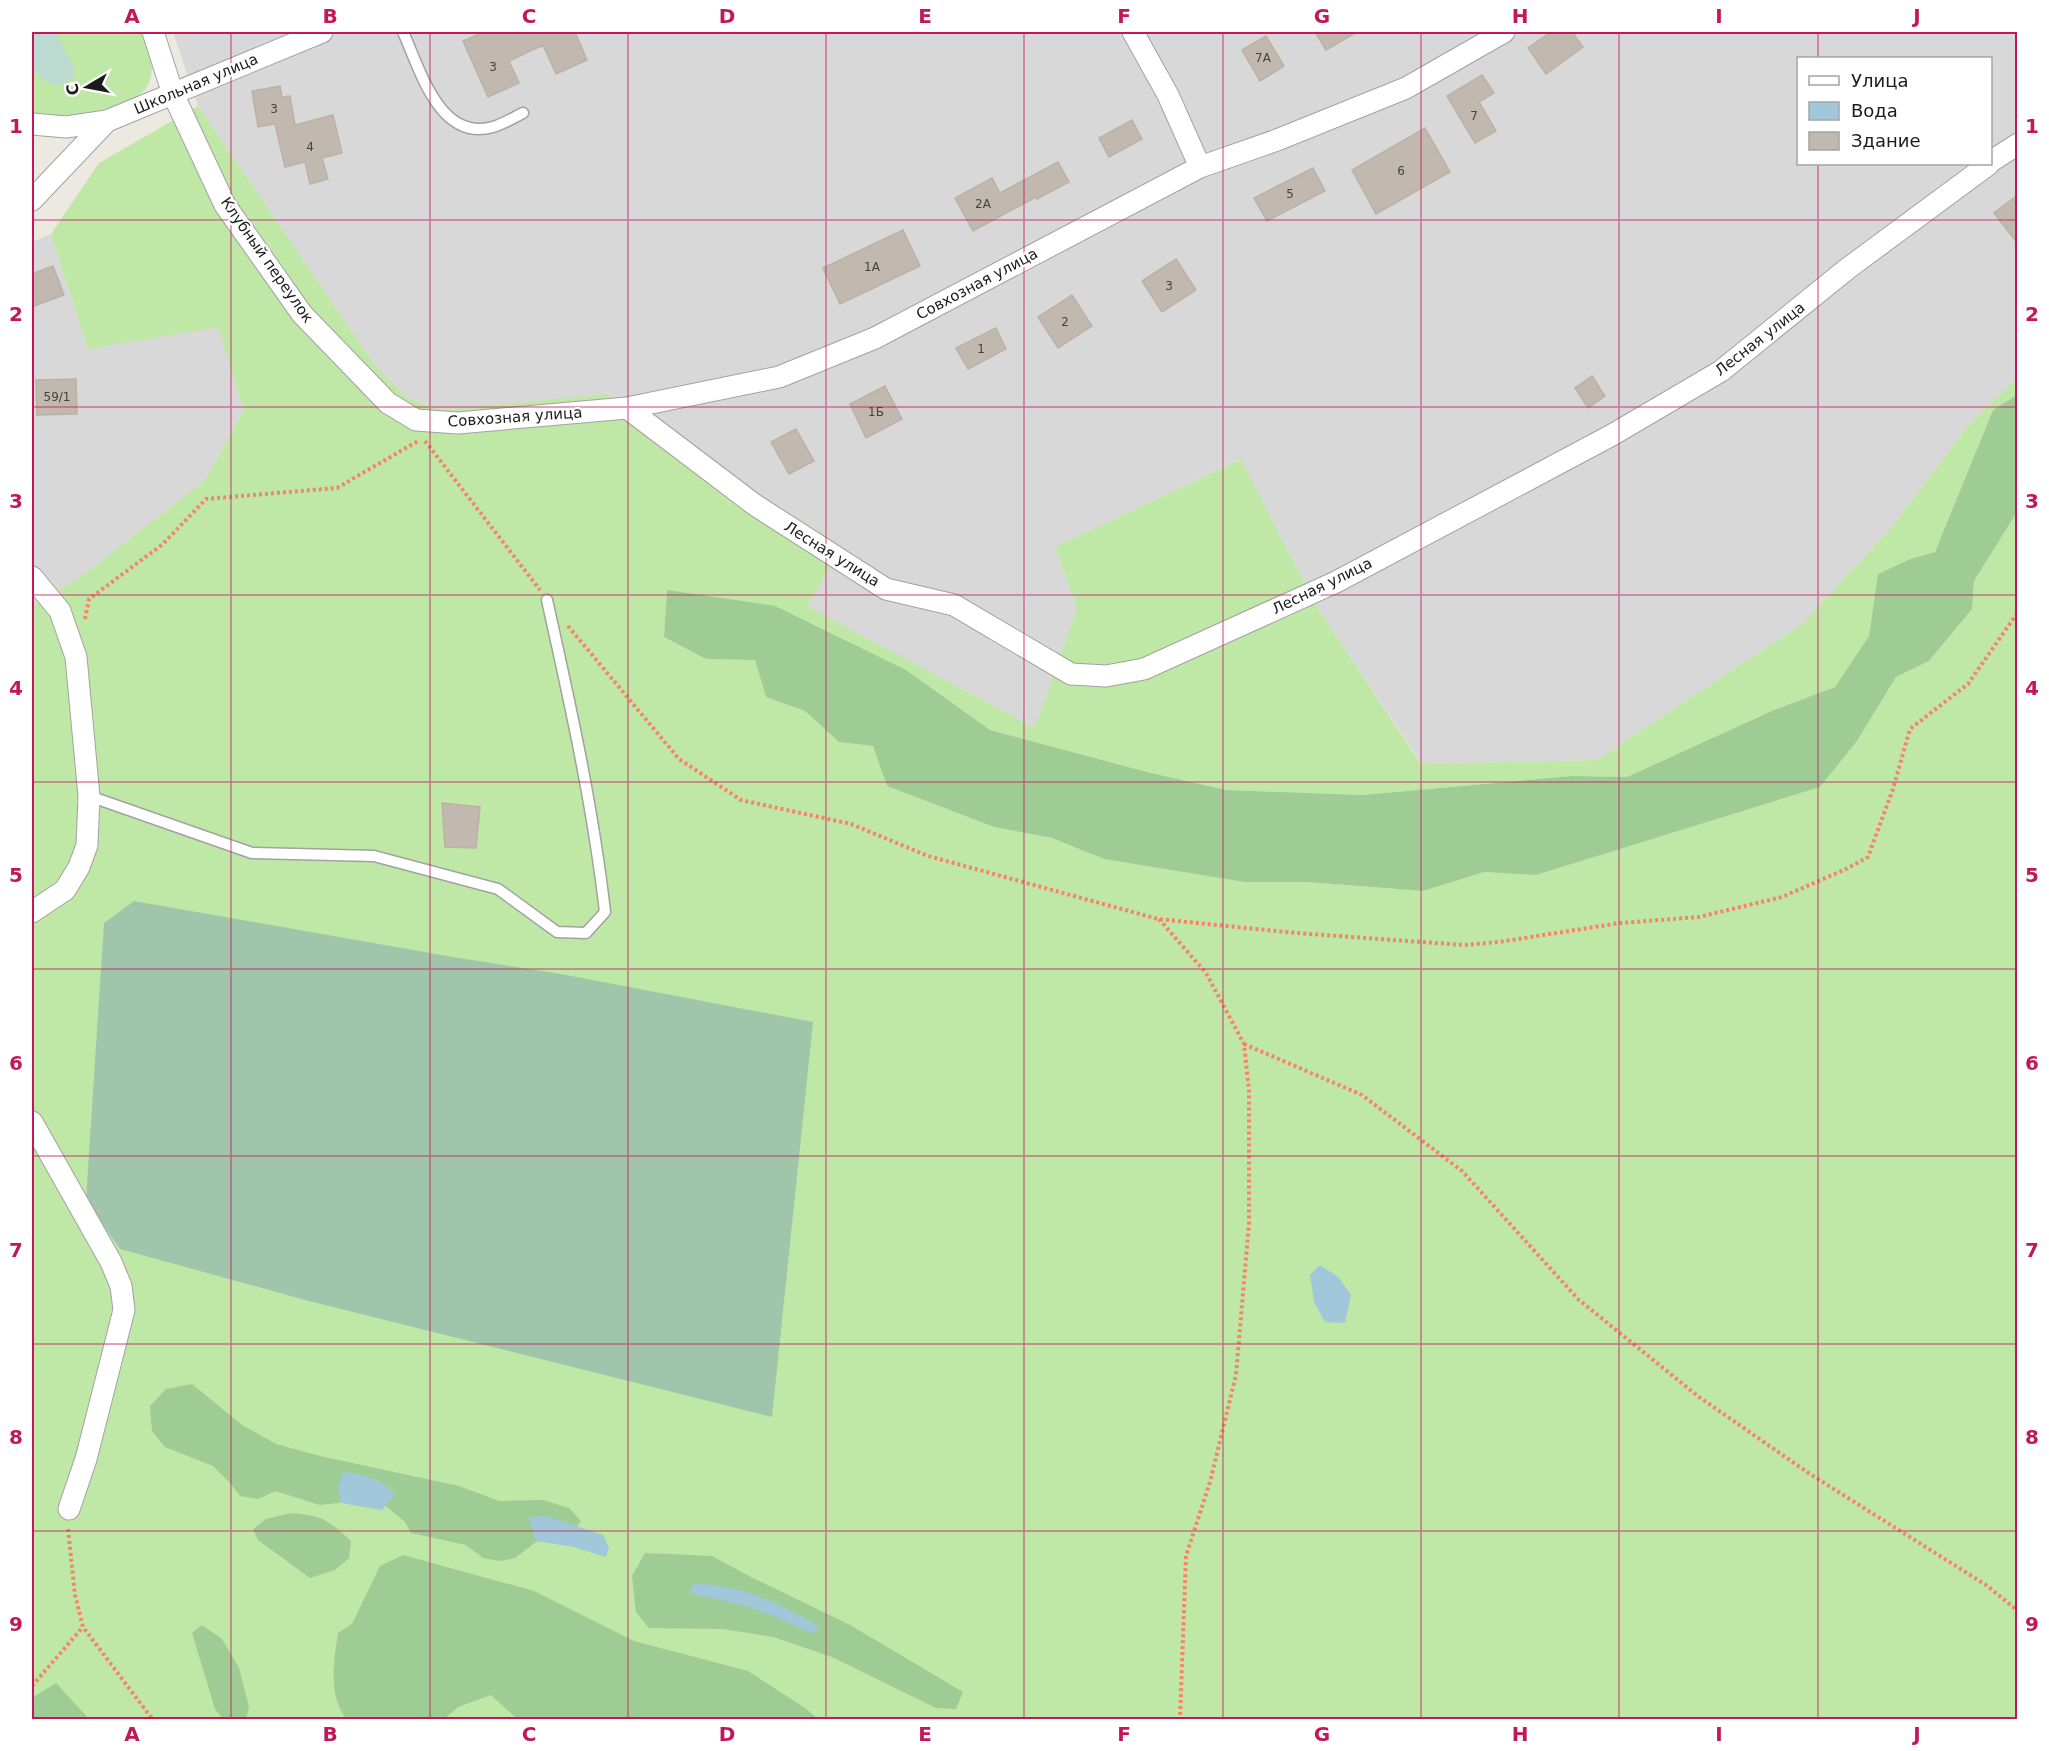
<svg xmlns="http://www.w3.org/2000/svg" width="2049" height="1751" font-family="'DejaVu Sans',sans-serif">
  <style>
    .residential { fill: #d9d8d8; fill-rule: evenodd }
    .grass { fill: #bfe7a5 }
    .forest { fill: #9fcb95 }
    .wetland { fill: #bddad0 }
    .cemetery { fill: #a1c5aa }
    .water { fill: #a0c7da }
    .building { fill: #c1b8b0; stroke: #bdb1a3; stroke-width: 1.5 }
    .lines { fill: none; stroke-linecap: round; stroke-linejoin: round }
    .lane-casing { stroke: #a2a2a2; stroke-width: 13 }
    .street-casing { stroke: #a2a2a2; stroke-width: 23 }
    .path { stroke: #f78466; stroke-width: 4; stroke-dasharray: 3 3; stroke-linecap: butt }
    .lane { stroke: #fff; stroke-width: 10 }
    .street { stroke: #fff; stroke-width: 21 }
    .grid { fill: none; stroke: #c2185b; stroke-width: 1.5; stroke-opacity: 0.55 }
    .labels { text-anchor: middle; stroke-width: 4.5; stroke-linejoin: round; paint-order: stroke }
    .number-label { font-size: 12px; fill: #444240 }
    .street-label { font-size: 15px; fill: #1b1b1b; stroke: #fff }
    .neatline { fill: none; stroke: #c2185b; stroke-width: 2 }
    .grid-label { font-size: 20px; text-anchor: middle; font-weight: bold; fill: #c2185b }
  </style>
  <rect width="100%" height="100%" fill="#ece9e0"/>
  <path class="residential" d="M173 32H2017V378L1967 427 1891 528 1802 624 1597 760 1422 764 1317 607 1240 459 1055 547 1077 608 1035 728 806 606 842 547 762 497 677 434 607 395 444 410 407 398 375 365 198 106ZM1798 58H1990V164H1798Z
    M51 234 88 349 219 326 244 410 205 480 83 575 32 607V242Z"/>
  <path class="grass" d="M32 32H144C150 48 156 68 148 85 136 111 57 119 32 116Z
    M198 106 375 365 407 398 444 410 607 394 677 434 762 497 843 546 807 606 1035 728 1077 608 1055 547 1241 459 1317 607 1421 764 1597 760 1802 624 1891 528 1967 427 2017 378V395L1993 410 1935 552 1910 559 1878 574 1869 636 1835 687 1774 710 1627 777 1572 776 1363 795 1226 790 1147 772 990 730 906 670 667 590 664 637 706 659 755 660 766 697 805 711 839 742 873 746 887 786 994 827 1052 838 1104 859 1244 882H1308L1423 891 1484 872 1536 875 1820 787 1857 741 1896 677 1929 661 1972 609 1974 581 2017 512V1719L32 1720V607L83 575 205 480 244 410 218 327 88 349 51 234 99 163Z"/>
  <path class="forest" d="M2017 395V512L1974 581 1972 609 1929 661 1896 677 1857 741 1820 787 1536 875 1484 872 1423 891 1308 882H1244L1104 859 1052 838 994 827 887 786 873 746 839 742 805 711 766 697 755 660 706 659 664 637 667 590 775 606 906 670 990 730 1147 772 1226 790 1363 795 1572 776 1627 777 1774 710 1835 687 1869 636 1878 574 1910 559 1935 552 1993 410Z
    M192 1384 242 1425 276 1444 320 1456 459 1486 499 1501 543 1500 569 1508 581 1521 573 1533 540 1539 515 1558 500 1561 483 1558 466 1545 411 1533 405 1522 387 1507 370 1500 352 1498 338 1503 320 1505 275 1491 258 1499 240 1496 231 1484 213 1466 165 1447 152 1431 150 1406 166 1389Z
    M291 1513C323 1516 327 1519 351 1541L349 1558 335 1570 310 1578 258 1540 253 1529 266 1519Z
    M645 1553 712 1556 749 1576 850 1625 963 1692 956 1709 936 1708 832 1657 773 1637 723 1629 649 1628 636 1612 632 1576Z
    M403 1555 534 1591 634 1641 748 1671 805 1708 818 1719H515V1717L491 1695 458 1707 444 1719H346C328 1695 334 1660 338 1633L352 1624 380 1566Z
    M202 1625 222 1639 239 1668 249 1707 246 1719H223L215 1709 192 1633Z
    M56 1683 89 1719H32V1698Z"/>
  <path class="wetland" d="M32 32H55L72 63 75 75C58 93 48 83 32 70Z"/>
  <path class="cemetery" d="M134 901 453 957 561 974 813 1022 772 1417 309 1301 120 1249 86 1200 104 923Z"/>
  <path class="water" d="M1320 1265 1338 1277 1351 1295 1345 1323 1325 1322 1314 1302 1310 1275Z
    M344 1472C368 1476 378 1477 395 1494L382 1510 341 1503 338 1486Z
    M546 1516 603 1535 609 1548 606 1557 574 1547 536 1541 528 1517Z
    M696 1584C740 1584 782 1604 819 1627L814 1633C799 1629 788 1622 774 1616 747 1605 719 1600 691 1593L690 1588Z"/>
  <path class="building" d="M484 32H575L587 60 556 74 543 45 509 61 519 83 488 97 463 41Z
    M1315 32H1357L1326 50Z
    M1551 32H1572L1583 47 1546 74 1528 48Z
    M1266 36 1284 66 1260 81 1242 50Z
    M1482 75 1494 93 1479 102 1496 131 1475 143 1447 96Z
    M280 86 282 97 290 96 295 125 333 115 342 153 322 158 328 179 310 184 305 162 285 167 275 124 258 127 252 91Z
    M1132 120 1142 139 1109 157 1099 138Z
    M1425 128 1450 172 1376 214 1352 170Z
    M1058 162 1069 182 1037 199 1036 197 973 231 955 198 992 178 1000 193Z
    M1313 168 1325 191 1267 221 1254 198Z
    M2018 195V244L1994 213Z
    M903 230 920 266 840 304 823 268Z
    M1176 259 1196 290 1162 312 1142 281Z
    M53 266 64 295 32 307V274Z
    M1072 295 1092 326 1058 348 1038 317Z
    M996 328 1006 349 968 369 956 348Z
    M1592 376 1605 396 1588 408 1575 388Z
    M76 379 77 414 37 415 36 380Z
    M885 386 902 419 866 438 850 404Z
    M796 429 814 461 789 474 771 442Z
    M442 803 480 807 476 848 445 847Z"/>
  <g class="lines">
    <g class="lane-casing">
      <path id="lane" d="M403 32C420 69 439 142 493 127 503 124 513 118 523 113
        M89 796 252 853 374 856 498 889 557 932 586 933 605 912C593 807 570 703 547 600"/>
    </g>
    <g class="street-casing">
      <path id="street" d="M153 32 173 94 225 205 302 314 388 403 416 420 458 423 627 408 779 377 875 338 1200 167 1277 140 1406 88 1504 32
        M1133 32 1168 95 1200 167
        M32 124 66 127 107 121 322 32
        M1990 162 2018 144
        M32 200 107 121
        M627 408 755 505 886 589 954 605 1071 674 1106 676 1144 669 1336 582 1612 435 1721 371 1847 269 1989 164
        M32 577 60 611 76 657 89 796 87 845 79 867 65 890 32 912
        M32 1122 111 1262 121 1286 124 1310 86 1459 69 1509"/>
    </g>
    <path class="path" d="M425 441 540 590
      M85 619 89 599 163 544 206 499 337 488 418 441
      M568 626 679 759 741 800 851 824 928 856 1158 919 1296 933 1464 945 1499 942 1620 923 1699 917 1782 897 1846 869 1868 857 1893 789 1910 729 1968 684 2018 612
      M1159 919 1206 973 1244 1044 1249 1090V1223L1236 1375 1210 1482 1186 1556 1180 1720
      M1244 1044 1362 1095 1462 1171 1579 1300 1699 1397 1810 1474 1986 1585 2018 1611
      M68 1529 75 1595 83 1627 153 1720
      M32 1686 83 1627"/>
    <use href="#lane" class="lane"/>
    <use href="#street" class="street"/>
  </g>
  <path class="grid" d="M231 32V1720M430 32V1720M628 32V1720M826 32V1720M1024 32V1720M1223 32V1720M1421 32V1720M1619 32V1720M1818 32V58M1818 164V1720M32 220H2018M32 407H2018M32 595H2018M32 782H2018M32 969H2018M32 1156H2018M32 1344H2018M32 1531H2018"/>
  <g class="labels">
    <g class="number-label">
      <text x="1263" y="62">7А</text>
      <text x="493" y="71">3</text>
      <text x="274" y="113">3</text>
      <text x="1474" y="120">7</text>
      <text x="310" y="151">4</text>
      <text x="1401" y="175">6</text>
      <text x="1290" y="198">5</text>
      <text x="983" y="208">2А</text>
      <text x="872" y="271">1А</text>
      <text x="1169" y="290">3</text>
      <text x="1065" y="326">2</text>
      <text x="981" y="353">1</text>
      <text x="57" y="401">59/1</text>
      <text x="876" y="416">1Б</text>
    </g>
    <g class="street-label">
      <text transform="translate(196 84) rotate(-23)" y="5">Школьная улица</text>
      <text transform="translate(267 260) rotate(55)" y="5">Клубный переулок</text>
      <text transform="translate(977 284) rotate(-28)" y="5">Совхозная улица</text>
      <text transform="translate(1760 339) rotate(-38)" y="5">Лесная улица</text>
      <text transform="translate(515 417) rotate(-4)" y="5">Совхозная улица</text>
      <text transform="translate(832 554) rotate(32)" y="5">Лесная улица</text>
      <text transform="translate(1322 586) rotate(-26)" y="5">Лесная улица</text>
    </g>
  </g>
  <rect width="2049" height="1751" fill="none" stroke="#ffffff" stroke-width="66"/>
  <rect x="1797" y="57" width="195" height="108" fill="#ffffff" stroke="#a4a4a4" stroke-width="1.5"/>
  <rect x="1809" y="76" width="30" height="9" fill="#ffffff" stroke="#a4a4a4" stroke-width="1.5"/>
  <text x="1851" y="87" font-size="18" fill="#1b1b1b">Улица</text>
  <rect x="1809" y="102" width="30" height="18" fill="#a0c7da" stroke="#a4a4a4" stroke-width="1.5"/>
  <text x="1851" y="117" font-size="18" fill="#1b1b1b">Вода</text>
  <rect x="1809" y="132" width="30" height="18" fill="#c1b8b0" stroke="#a4a4a4" stroke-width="1.5"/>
  <text x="1851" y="147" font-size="18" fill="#1b1b1b">Здание</text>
  <g transform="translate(87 87) rotate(260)" stroke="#ffffff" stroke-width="4.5" paint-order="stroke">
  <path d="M0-4.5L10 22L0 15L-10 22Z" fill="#1b1b1b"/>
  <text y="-9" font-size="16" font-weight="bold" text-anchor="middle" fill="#1b1b1b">С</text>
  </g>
  <rect x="33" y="33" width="1983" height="1685" class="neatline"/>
  <g class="grid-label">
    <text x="132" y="23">A</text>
    <text x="330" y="23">B</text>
    <text x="529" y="23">C</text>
    <text x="727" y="23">D</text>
    <text x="925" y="23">E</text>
    <text x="1124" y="23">F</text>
    <text x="1322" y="23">G</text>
    <text x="1520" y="23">H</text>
    <text x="1719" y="23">I</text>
    <text x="1917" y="23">J</text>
    <text x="16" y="133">1</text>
    <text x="2032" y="133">1</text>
    <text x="16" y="321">2</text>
    <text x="2032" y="321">2</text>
    <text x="16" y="508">3</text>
    <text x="2032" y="508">3</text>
    <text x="16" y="695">4</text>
    <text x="2032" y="695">4</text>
    <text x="16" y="882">5</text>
    <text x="2032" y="882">5</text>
    <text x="16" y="1070">6</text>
    <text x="2032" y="1070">6</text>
    <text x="16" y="1257">7</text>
    <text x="2032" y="1257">7</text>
    <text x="16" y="1444">8</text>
    <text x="2032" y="1444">8</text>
    <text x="16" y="1631">9</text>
    <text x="2032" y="1631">9</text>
    <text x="132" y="1741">A</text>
    <text x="330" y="1741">B</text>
    <text x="529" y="1741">C</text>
    <text x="727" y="1741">D</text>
    <text x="925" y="1741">E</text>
    <text x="1124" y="1741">F</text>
    <text x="1322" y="1741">G</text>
    <text x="1520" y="1741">H</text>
    <text x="1719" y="1741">I</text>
    <text x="1917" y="1741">J</text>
  </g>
</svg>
